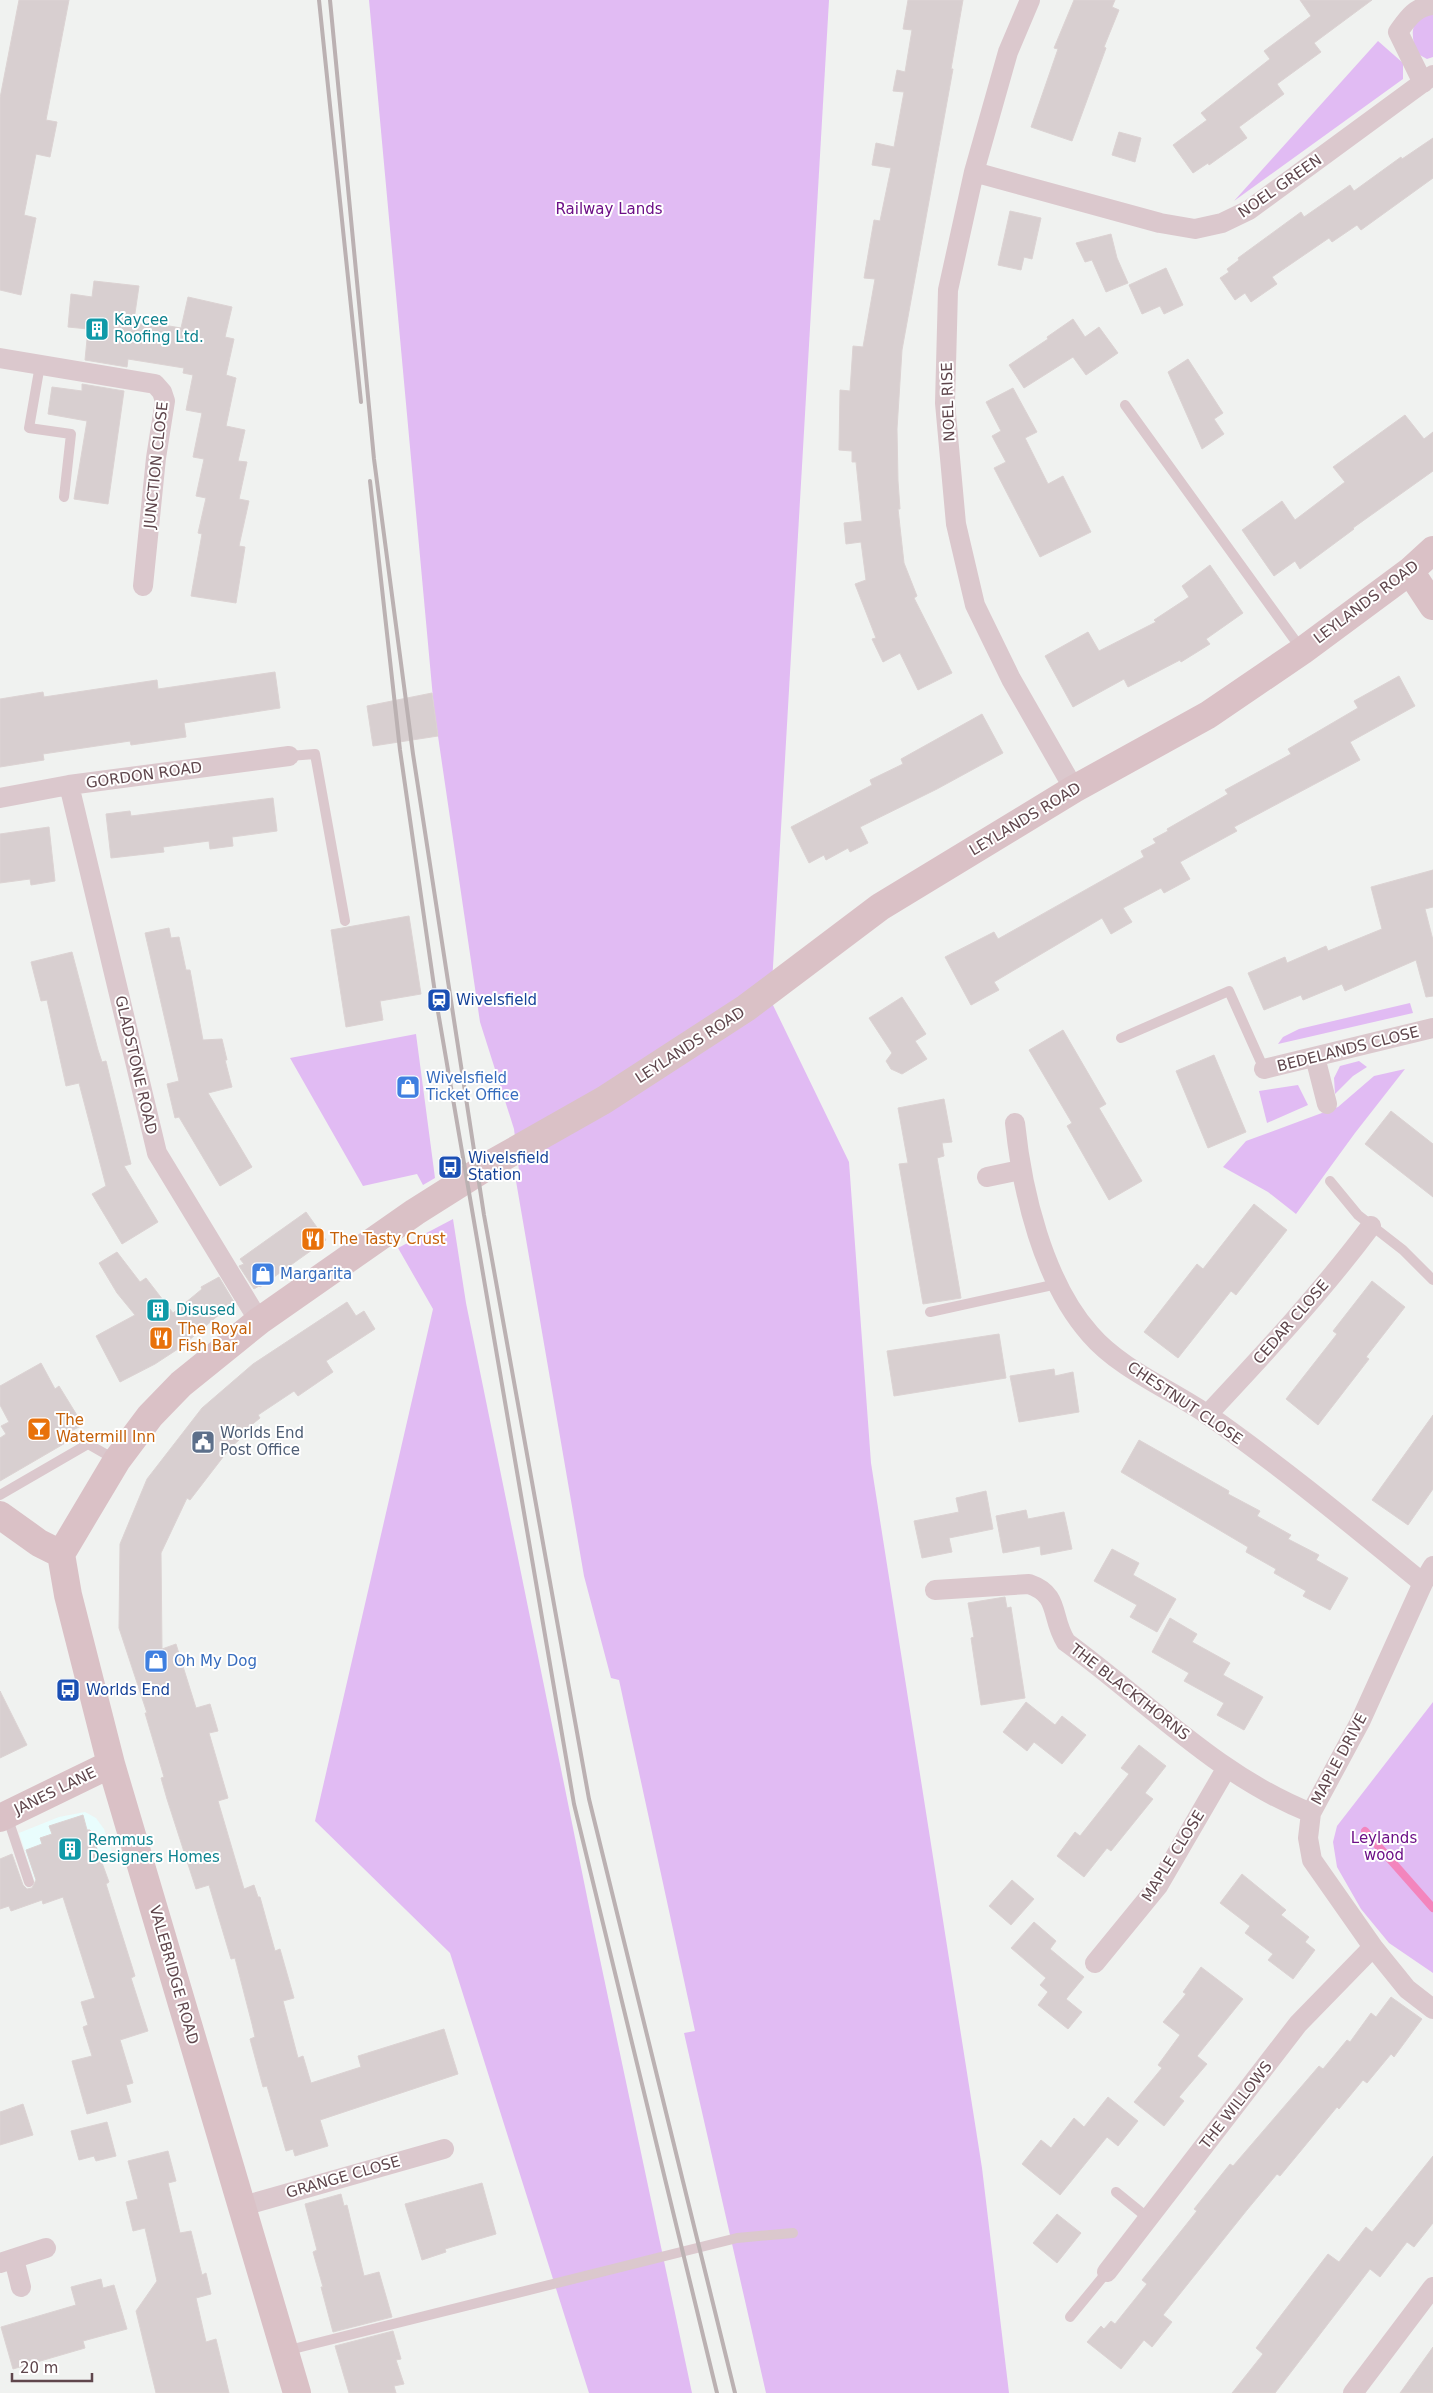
<svg xmlns="http://www.w3.org/2000/svg" width="1433" height="2393" font-family="'DejaVu Sans',sans-serif">
  <style>
    .commercial { fill: #e9fdfd }
    .green { fill: #e1bbf3 }
    .lines { fill: none; stroke-linecap: round; stroke-linejoin: round }
    .stream { stroke: #f385bd; stroke-width: 8 }
    .building { fill: #d8cfd0; stroke: #dcd3d3 }
    .lane { stroke: #dbc8cd; stroke-width: 10 }
    .street { stroke: #dbc8cd; stroke-width: 20 }
    .secondary { stroke: #dac1c6; stroke-width: 28 }
    .rail { stroke: #bbb1b2; stroke-width: 4 }
    .labels { text-anchor: middle; stroke-width: 4; stroke-linejoin: round; paint-order: stroke }
    .street-label { font-size: 15px; fill: #5f464c; stroke: #fff }
    .park-label { font-size: 15px; fill: #6d1087; stroke: #fff }
    .culture-label { font-size: 15px; fill: #0d838f; stroke: #fff; text-anchor: start }
    .transit-label { font-size: 15px; fill: #164399; stroke: #fff; text-anchor: start }
    .shop-label { font-size: 15px; fill: #366cbe; stroke: #fff; text-anchor: start }
    .food-label { font-size: 15px; fill: #c56008; stroke: #fff; text-anchor: start }
    .service-label { font-size: 15px; fill: #4e5e75; stroke: #fff; text-anchor: start }
  </style>
  <rect width="100%" height="100%" fill="#f0f2f0"/>
  <path class="commercial" d="M85 1812 96 1818 104 1829 113 1855 35 1881 19 1833 59 1817Z"/>
  <path class="green" d="M369 0H829L771 1001 849 1162 871 1463 982 2168 1009 2393H766L684 2033 695 2031 619 1680 611 1678 584 1576 516 1181 520 1179 514 1129 480 1022 434 709Z
    M1433 14V57L1427 59 1416 53C1411 34 1409 17 1433 14Z
    M1378 41 1403 63V79L1234 201Z
    M1410 1003 1413 1013 1278 1044 1283 1037 1299 1029Z
    M416 1034 435 1178 423 1185 417 1174 363 1186 290 1058Z
    M1359 1061 1367 1067 1353 1076 1335 1094 1334 1078 1340 1066Z
    M1405 1069 1355 1133 1296 1214 1268 1192 1223 1167 1246 1141 1338 1107 1374 1076Z
    M1298 1085 1308 1105 1267 1123 1259 1091Z
    M453 1219 466 1303 594 1931 692 2393H589L450 1953 315 1821 433 1309 398 1248Z
    M1433 1702V1973L1389 1943 1361 1909 1337 1867 1333 1842 1337 1826Z"/>
  <g class="lines">
    <path class="stream" d="M1365 1831 1433 1908"/>
  </g>
  <path class="building" d="M19 0H69L46 120 57 122 50 157 36 154 24 215 36 218 21 295 0 290V98Z
    M908 0H963L951 69H953L902 350 897 429 898 481 900 509H898L904 563 917 596 914 598 952 673 918 690 900 653 883 662 872 639 876 638 855 584 866 580 861 542 846 544 844 523 862 521 856 462H852V451L839 450 840 390 850 391 853 346 863 347 875 279 864 278 874 220 880 221 891 168 872 165 876 143 894 147 904 92 893 91 897 70 905 72 912 30 903 29Z
    M1074 0H1115L1112 7 1119 10 1104 47 1106 48 1072 141 1031 127 1058 49 1054 48Z
    M1300 0H1372L1314 43 1321 52 1277 84 1284 94 1239 127 1247 138 1209 165 1208 163 1193 173 1173 145 1207 120 1201 113 1270 59 1264 51 1311 16Z
    M1119 132 1141 138 1135 162 1112 155Z
    M1433 138V178L1361 230 1357 225 1332 242 1329 238 1272 277 1277 284 1251 302 1245 293 1235 300 1220 278 1229 272 1227 269 1239 260 1238 258 1301 212 1304 217 1350 185 1354 191 1401 157 1402 159Z
    M1010 211 1041 218 1032 259 1024 257 1021 270 998 265Z
    M1111 234 1117 258 1128 283 1106 292 1092 260 1085 262 1076 243Z
    M1166 268 1183 305 1164 314 1160 306 1142 314 1129 285Z
    M94 281 139 286 134 320 181 328 188 297 232 307 225 337 234 339 226 375 236 378 226 426 245 430 238 461 247 462 239 499 249 501 239 546 245 547 236 603 191 596 202 534 198 533 206 498 196 496 204 459 193 457 202 413 186 410 193 375 183 373 184 368 128 359 127 367 85 360 88 329 68 327 71 294 92 297Z
    M1073 319 1085 337 1099 327 1118 353 1086 375 1073 357 1024 388 1009 365 1048 339 1047 337Z
    M1188 359 1223 413 1214 419 1224 434 1202 449 1168 372Z
    M82 384 124 391 108 504 74 499 87 421 48 414 52 387 82 391Z
    M1013 388 1037 432 1025 438 1048 484 1063 476 1091 532 1040 557 994 468 1006 462 992 436 1001 431 986 402Z
    M1405 415 1424 439 1433 432V471L1353 528 1354 529 1300 569 1295 561 1274 576 1242 530 1282 501 1295 520 1345 482 1333 467Z
    M1210 565 1243 613 1206 639 1210 644 1181 662 1180 660 1128 687 1124 679 1073 707 1045 656 1088 632 1099 651 1156 622 1154 620 1189 597 1182 586Z
    M275 672 280 708 184 723 186 737 131 745 130 741 43 754 44 760 0 767V699L43 692 44 697 157 680 158 689Z
    M1399 676 1415 706 1350 742 1360 760 1234 827 1237 831 1180 862 1190 879 1164 893 1161 888 1123 908 1132 922 1111 934 1102 918 994 982 999 990 971 1005 945 957 994 932 998 939 1144 857 1141 851 1156 843 1153 839 1168 831 1167 829 1228 794 1225 790 1291 754 1288 749 1358 708 1354 701Z
    M432 693 438 736 373 746 367 706Z
    M982 714 1003 753 937 789 860 827 868 843 850 852 848 848 826 860 824 855 809 863 791 827 872 785 870 780 903 764 901 759Z
    M273 798 277 831 232 837 233 846 210 849 209 841 163 847 164 852 111 858 106 814 130 811 131 816Z
    M49 827 55 881 31 885 30 879 0 883V834Z
    M1433 870V907L1425 909 1433 940V996L1426 997 1416 960 1345 991 1342 984 1303 1000 1301 995 1264 1010 1248 973 1285 957 1287 963 1326 946 1328 951 1382 929 1371 887Z
    M409 916 421 994 380 1001 383 1020 346 1027 331 930Z
    M169 928 171 938 179 937 186 970H190L203 1040 222 1039 227 1060H225L232 1087 208 1093 252 1167 220 1186 179 1117 175 1118 167 1084 179 1081 145 933Z
    M72 952 98 1050 102 1062 106 1061 131 1164 124 1166 158 1222 122 1244 92 1194 106 1186 79 1083 66 1086 47 1000 41 1001 31 962Z
    M902 997 926 1034 915 1041 927 1059 902 1074 891 1069 886 1061 892 1053 869 1018Z
    M1063 1030 1106 1104 1099 1108 1142 1181 1109 1200 1067 1126 1072 1123 1029 1050Z
    M1214 1055 1246 1132 1208 1148 1176 1071Z
    M944 1099 952 1142 942 1143 944 1156 937 1158 961 1298 923 1304 899 1164 908 1163 898 1108Z
    M1391 1111 1433 1144V1197L1365 1144Z
    M1254 1204 1287 1230 1236 1295 1231 1291 1178 1358 1144 1332 1197 1264 1203 1269Z
    M306 1212 326 1240 260 1287 259 1286 254 1289 239 1266 244 1264 240 1259Z
    M117 1252 140 1282 146 1278 173 1313 202 1289 201 1287 219 1277 234 1302 181 1347 155 1364 120 1382 96 1336 135 1315 117 1293 99 1263Z
    M1372 1281 1405 1307 1366 1357 1369 1359 1318 1425 1286 1399 1337 1334 1333 1331Z
    M347 1302 356 1316 364 1311 375 1329 326 1361 333 1372 298 1396 294 1391 258 1415 260 1418 237 1437 239 1440 230 1448 190 1500 187 1498 161 1553 162 1649 176 1644 196 1708 210 1704 218 1731 209 1733 228 1798 218 1801 244 1889 254 1885 258 1897H260L275 1951 280 1949 294 1998 283 2001 298 2058 303 2056 311 2083 361 2067 358 2056 444 2029 458 2074 320 2120 328 2146 295 2156 293 2149 286 2151 267 2086 263 2087 250 2039 255 2037 252 2024 235 1958 231 1959 209 1885 196 1889 167 1799 161 1778 164 1777 145 1713H147L119 1628 120 1544 147 1479 202 1408 253 1364Z
    M999 1334 1006 1378 894 1396 887 1351Z
    M41 1363 55 1389 59 1386 83 1425 71 1431 73 1435 66 1440 67 1442 0 1481V1438L6 1434 1 1426 9 1422 0 1405V1386Z
    M1054 1369 1055 1376 1073 1372 1079 1412 1019 1422 1010 1376Z
    M1433 1415V1489L1408 1525 1372 1500Z
    M1139 1440 1229 1491 1228 1494 1260 1511 1257 1516 1291 1535 1288 1539 1319 1555 1316 1560 1348 1578 1330 1610 1303 1596 1306 1591 1274 1573 1276 1569 1246 1552 1248 1547 1121 1472Z
    M986 1491 993 1529 949 1538 952 1552 922 1558 914 1521 959 1512 956 1498Z
    M1026 1510 1028 1519 1064 1512 1072 1549 1041 1555 1040 1546 1003 1553 996 1516Z
    M1112 1549 1139 1563 1133 1575 1176 1599 1157 1632 1130 1617 1137 1605 1094 1581Z
    M1005 1597 1007 1608 1011 1607 1025 1698 981 1705 971 1638 974 1637 968 1603Z
    M1170 1618 1197 1634 1192 1642 1230 1663 1223 1675 1263 1697 1244 1730 1217 1715 1224 1703 1184 1681 1189 1673 1152 1652Z
    M0 1691 27 1745 0 1758Z
    M1026 1702 1055 1725 1062 1716 1086 1735 1062 1764 1034 1742 1027 1751 1003 1732Z
    M1139 1745 1166 1766 1145 1793 1153 1799 1111 1851 1107 1848 1084 1877 1057 1856 1075 1832 1080 1836 1129 1774 1121 1768Z
    M83 1815 87 1830H90L109 1882 106 1884 135 1976 131 1978 148 2031 120 2040 133 2083 126 2085 131 2102 87 2114 72 2061 92 2056 83 2027 88 2025 81 2002 95 1998 63 1897 43 1904 42 1900 11 1911 9 1906 0 1909V1859L12 1854 23 1885 27 1889 32 1888 36 1880 26 1850 42 1844 40 1838 52 1834 49 1826Z
    M1242 1874 1286 1910 1281 1915 1309 1937 1305 1942 1315 1950 1293 1979 1268 1960 1273 1954 1245 1933 1250 1926 1220 1903Z
    M1012 1880 1034 1899 1011 1925 989 1906Z
    M1034 1922 1056 1941 1050 1949 1084 1977 1066 1999 1082 2012 1068 2029 1038 2005 1048 1992 1040 1985 1046 1978 1011 1948Z
    M1201 1967 1243 1999 1197 2056 1207 2064 1179 2097 1184 2101 1164 2126 1134 2102 1162 2068 1158 2065 1180 2035 1163 2022 1186 1994 1183 1992Z
    M1391 1997 1422 2019 1394 2057 1391 2054 1367 2083 1363 2080 1339 2109 1337 2107 1280 2176 1277 2174 1247 2210 1163 2315 1172 2322 1152 2347 1144 2340 1121 2369 1087 2342 1101 2326 1104 2329 1111 2321 1115 2324 1147 2284 1142 2280 1197 2211 1194 2209 1230 2164 1233 2166 1319 2066 1323 2069 1347 2040 1350 2042 1371 2013 1376 2017Z
    M1108 2097 1138 2121 1118 2146 1107 2137 1060 2195 1022 2164 1041 2140 1051 2148 1074 2118 1084 2127Z
    M23 2104 33 2135 0 2145V2112Z
    M107 2122 116 2156 96 2161 94 2156 79 2160 71 2131Z
    M168 2151 176 2181 168 2183 180 2233 191 2231 202 2275 206 2273 211 2294 196 2298 206 2342 216 2339 229 2393H156L136 2311 157 2281 145 2228 133 2231 126 2202 138 2199 128 2161Z
    M1433 2156V2223L1414 2247 1407 2242 1380 2277 1370 2269 1275 2393H1232L1263 2354 1256 2348 1328 2254 1339 2262 1366 2227 1372 2232Z
    M482 2183 496 2234 445 2249 446 2252 422 2260 405 2204Z
    M341 2194 344 2206 347 2205 364 2276 379 2272 392 2317 333 2332 321 2287H323L313 2252 317 2250 305 2204Z
    M1057 2214 1081 2233 1057 2263 1033 2243Z
    M101 2279 103 2288 114 2285 127 2329 83 2341 85 2348 13 2369 1 2327 76 2305 71 2287Z
    M393 2331 401 2359 396 2360 404 2384 394 2386 396 2393H349L335 2346Z
    M1433 2347V2393H1400Z"/>
  <g class="lines">
    <path class="lane" d="M40 365 29 428 71 434 64 497
      M1125 405 1302 650
      M289 756 315 754 345 921
      M1121 1038 1229 991 1264 1069
      M1330 1181 1358 1215 1403 1250 1433 1280
      M930 1312 1057 1284
      M0 1495 88 1444 116 1460
      M7 1816 29 1882
      M1116 2192 1148 2218
      M1070 2317 1107 2272
      M285 2351 737 2238 793 2233"/>
    <path class="street" d="M1030 0 1008 52 974 172 948 290 945 403 956 524 975 605 1011 679 1074 789
      M1423 83 1398 32C1408 18 1415 7 1433 5
      M974 172 1160 223 1195 229 1222 223 1249 210 1433 75
      M0 358 155 384 162 392 165 401 156 458 143 586
      M69 785 157 1153 259 1321
      M0 798 69 785 289 756
      M1315 1057 1327 1104
      M1264 1069 1433 1028
      M1015 1123C1022 1191 1043 1281 1090 1334 1120 1369 1170 1389 1208 1415 1282 1467 1352 1525 1423 1583
      M987 1177 1020 1170
      M1207 1415C1264 1354 1321 1293 1371 1226
      M1433 1566 1423 1583 1360 1722 1311 1813 1308 1838 1312 1860 1373 1947 1407 1989 1433 2009
      M935 1590 1029 1584C1061 1595 1050 1617 1066 1642 1146 1700 1217 1776 1311 1813
      M1095 1963 1158 1886 1226 1769
      M243 2206 444 2149
      M14 2259 21 2287
      M0 2263 46 2248
      M1107 2272 1298 2024 1373 1947
      M1353 2393 1433 2287"/>
    <path class="secondary" d="M1410 571 1433 606
      M0 1515 39 1543 61 1554
      M61 1554 117 1460 150 1416 181 1384 259 1321 415 1212 491 1164 604 1100 746 1008 880 907 1074 789 1208 715 1302 651 1410 571 1433 550
      M61 1554 68 1595 111 1764 297 2393
      M0 1818 111 1764"/>
    <path class="rail" d="M319 0 361 402
      M330 0 374 459 413 754 484 1215 589 1799 735 2393
      M370 481 400 750 436 1000 574 1804 717 2393"/>
  </g>
  <defs>
    <g id="building-square" transform="scale(1.25)"><rect x="-9" y="-9" width="18" height="18" rx="4" fill="#0f9aa8" stroke="#fff"/><path d="M-4-6H4V6H1V3H-1V6H-4ZM-2.5-4.3h1.7v1.8h-1.7ZM.8-4.3h1.7v1.8H.8ZM-2.5-1h1.7V.8h-1.7ZM.8-1h1.7V.8H.8Z" fill="#fff"/></g>
    <g id="station-square" transform="scale(1.25)"><rect x="-9" y="-9" width="18" height="18" rx="4" fill="#1a4fb4" stroke="#fff"/><path d="M-3-6H3Q5-6 5-4V2Q5 4 3 4L4.5 6H3L1.5 4h-3L-3 6H-4.5L-3 4Q-5 4-5 2V-4Q-5-6-3-6ZM-3.5-4v3h7v-3ZM-3.5 1v1.5H-2V1ZM2 1v1.5H3.5V1Z" fill="#fff"/></g>
    <g id="shop-square" transform="scale(1.25)"><rect x="-9" y="-9" width="18" height="18" rx="4" fill="#3f7fe0" stroke="#fff"/><path d="M-5-2.5h2.3a2.7 3.5 0 0 1 5.4 0H5L5.5 6h-11ZM-1.5-2.5h3a1.5 2.3 0 0 0-3 0Z" fill="#fff"/></g>
    <g id="bus-square" transform="scale(1.25)"><rect x="-9" y="-9" width="18" height="18" rx="4" fill="#1a4fb4" stroke="#fff"/><path d="M-5-6H5V4H4V6H2V4H-2V6H-4V4H-5ZM-3.5-4V0h7V-4ZM-3.5 1.2v1.5H-2V1.2ZM2 1.2v1.5H3.5V1.2Z" fill="#fff"/></g>
    <g id="restaurant-square" transform="scale(1.25)"><rect x="-9" y="-9" width="18" height="18" rx="4" fill="#e8710a" stroke="#fff"/><path d="M-5-6h1v4h1v-4h1v4h1v-4h1v5L-1.5 .5V6h-2V.5L-5-1ZM5-6V6H3V1.5H1.5Q1.5-4 5-6Z" fill="#fff"/></g>
    <g id="bar-square" transform="scale(1.25)"><rect x="-9" y="-9" width="18" height="18" rx="4" fill="#e8710a" stroke="#fff"/><path d="M-6-5H6L.8 .8V4.5H3.5V6h-7V4.5H-.8V.8Z" fill="#fff"/></g>
    <g id="civic-square" transform="scale(1.25)"><rect x="-9" y="-9" width="18" height="18" rx="4" fill="#5c6f8a" stroke="#fff"/><path d="M-.6-6.5H3V-4.5H.6V-3L4-1V1h2V6H-6V1h2V-1L-.6-3ZM-1.2 2.5V6h2.4V2.5Z" fill="#fff"/></g>
  </defs>
  <g fill-rule="evenodd">
    <use href="#building-square" x="97" y="329"/>
    <use href="#station-square" x="439" y="1000"/>
    <use href="#shop-square" x="408" y="1087"/>
    <use href="#bus-square" x="450" y="1167"/>
    <use href="#restaurant-square" x="313" y="1239"/>
    <use href="#shop-square" x="263" y="1274"/>
    <use href="#building-square" x="158" y="1310"/>
    <use href="#restaurant-square" x="161" y="1338"/>
    <use href="#bar-square" x="39" y="1429"/>
    <use href="#civic-square" x="203" y="1442"/>
    <use href="#shop-square" x="156" y="1661"/>
    <use href="#bus-square" x="68" y="1690"/>
    <use href="#building-square" x="70" y="1849"/>
  </g>
  <g class="labels">
    <g class="street-label">
      <text transform="translate(1280 186) rotate(-35)" y="5">NOEL GREEN</text>
      <text transform="translate(948 402) rotate(-92)" y="5">NOEL RISE</text>
      <text transform="translate(156 465) rotate(-84)" y="5">JUNCTION CLOSE</text>
      <text transform="translate(1366 602) rotate(-37)" y="5">LEYLANDS ROAD</text>
      <text transform="translate(144 775) rotate(-8)" y="5">GORDON ROAD</text>
      <text transform="translate(1025 819) rotate(-31)" y="5">LEYLANDS ROAD</text>
      <text transform="translate(690 1045) rotate(-33)" y="5">LEYLANDS ROAD</text>
      <text transform="translate(1348 1049) rotate(-14)" y="5">BEDELANDS CLOSE</text>
      <text transform="translate(136 1065) rotate(77)" y="5">GLADSTONE ROAD</text>
      <text transform="translate(1291 1322) rotate(-49)" y="5">CEDAR CLOSE</text>
      <text transform="translate(1185 1403) rotate(34)" y="5">CHESTNUT CLOSE</text>
      <text transform="translate(1130 1692) rotate(38)" y="5">THE BLACKTHORNS</text>
      <text transform="translate(1339 1759) rotate(-62)" y="5">MAPLE DRIVE</text>
      <text transform="translate(55 1791) rotate(-26)" y="5">JANES LANE</text>
      <text transform="translate(1173 1856) rotate(-58)" y="5">MAPLE CLOSE</text>
      <text transform="translate(174 1975) rotate(74)" y="5">VALEBRIDGE ROAD</text>
      <text transform="translate(1236 2105) rotate(-52)" y="5">THE WILLOWS</text>
      <text transform="translate(343 2177) rotate(-16)" y="5">GRANGE CLOSE</text>
    </g>
    <g class="park-label">
      <text x="609" y="214">Railway Lands</text>
      <text x="1384" y="1843">Leylands<tspan x="1384" dy="17">wood</tspan></text>
    </g>
    <g class="culture-label">
      <text x="114" y="325">Kaycee<tspan x="114" dy="17">Roofing Ltd.</tspan></text>
      <text x="176" y="1315">Disused</text>
      <text x="88" y="1845">Remmus<tspan x="88" dy="17">Designers Homes</tspan></text>
    </g>
    <g class="transit-label">
      <text x="456" y="1005">Wivelsfield</text>
      <text x="468" y="1163">Wivelsfield<tspan x="468" dy="17">Station</tspan></text>
      <text x="86" y="1695">Worlds End</text>
    </g>
    <g class="shop-label">
      <text x="426" y="1083">Wivelsfield<tspan x="426" dy="17">Ticket Office</tspan></text>
      <text x="280" y="1279">Margarita</text>
      <text x="174" y="1666">Oh My Dog</text>
    </g>
    <g class="food-label">
      <text x="330" y="1244">The Tasty Crust</text>
      <text x="178" y="1334">The Royal<tspan x="178" dy="17">Fish Bar</tspan></text>
      <text x="56" y="1425">The<tspan x="56" dy="17">Watermill Inn</tspan></text>
    </g>
    <g class="service-label">
      <text x="220" y="1438">Worlds End<tspan x="220" dy="17">Post Office</tspan></text>
    </g>
  </g>
  <path d="M12 2373v8h80v-8" fill="none" stroke="#5f464c" stroke-width="2.5"/>
  <text x="20" y="2373" font-size="15" fill="#5f464c" stroke="#ffffff" stroke-width="4" paint-order="stroke">20 m</text>
</svg>
